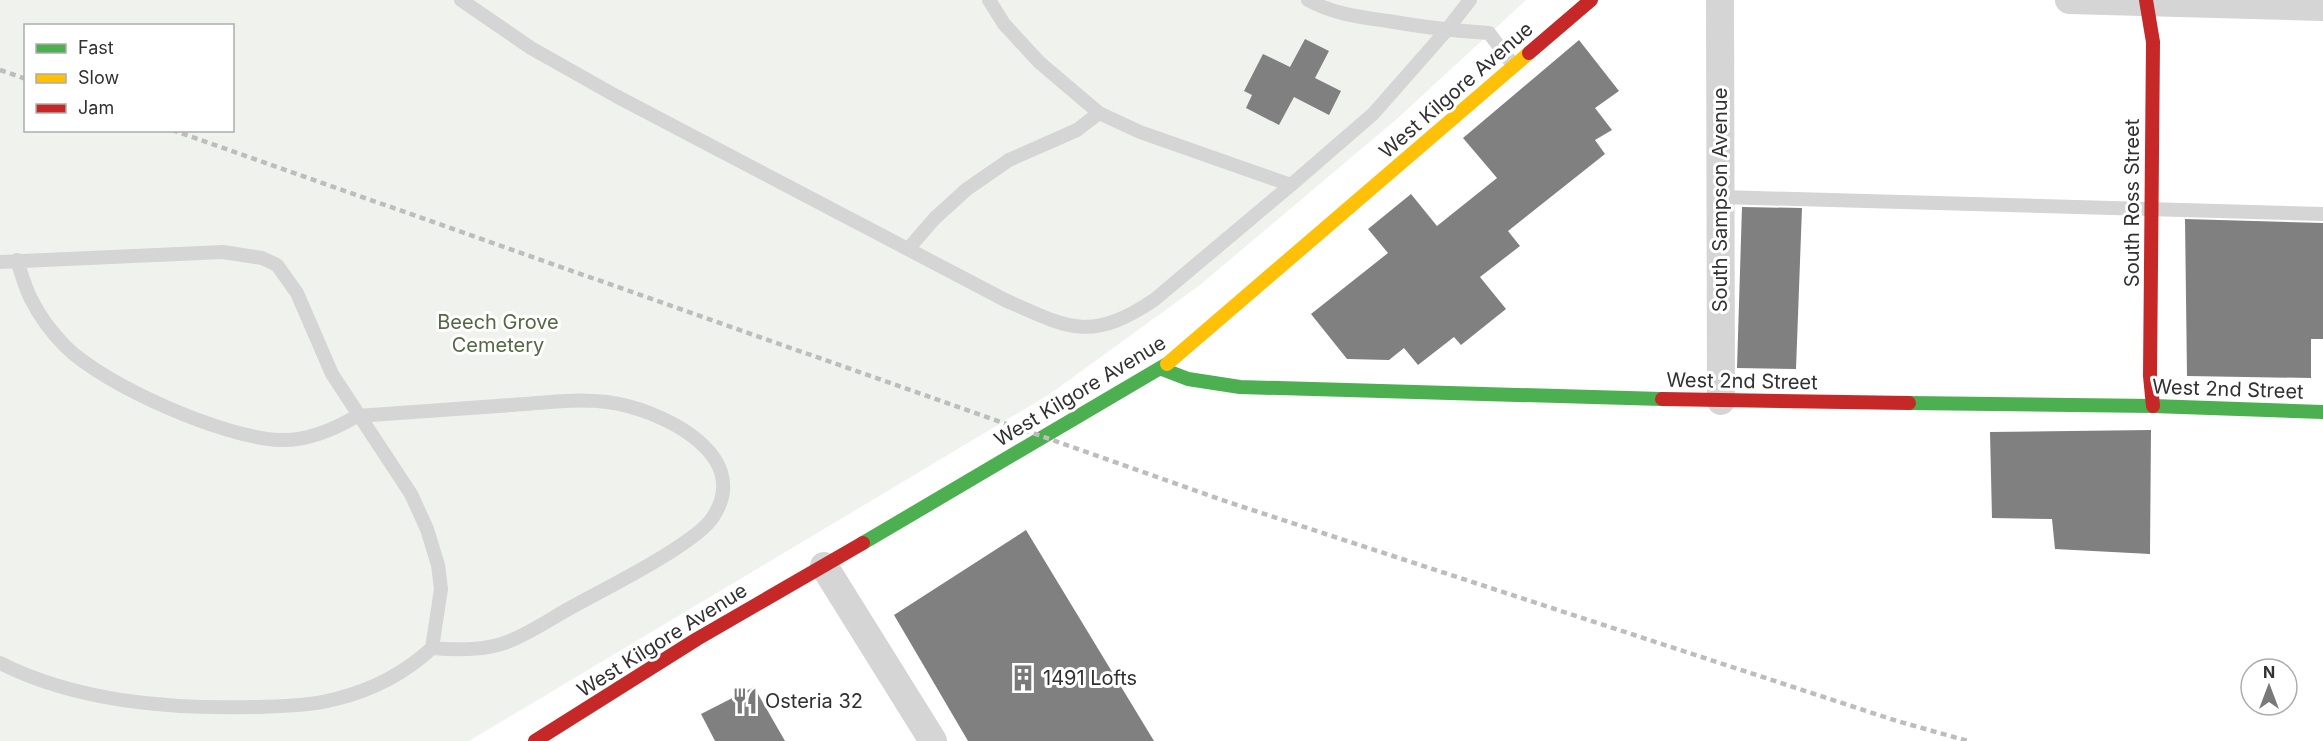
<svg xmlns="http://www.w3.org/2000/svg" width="2323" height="741" font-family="Inter,sans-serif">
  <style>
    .green { fill: #f0f3ed; fill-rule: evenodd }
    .building { fill: #808080 }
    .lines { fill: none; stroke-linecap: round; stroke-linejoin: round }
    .lane { stroke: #d5d5d5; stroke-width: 14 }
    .street { stroke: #d5d5d5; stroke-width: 28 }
    .fast { stroke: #4caf50; stroke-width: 14 }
    .slow { stroke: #ffc107; stroke-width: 14 }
    .jam { stroke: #c62828; stroke-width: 14 }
    .rail { stroke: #bdbdbd; stroke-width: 4.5; stroke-dasharray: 6 4.5; stroke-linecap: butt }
    .labels { text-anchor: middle; stroke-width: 6; stroke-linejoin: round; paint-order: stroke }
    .street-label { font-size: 20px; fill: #313131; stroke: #fff }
    .park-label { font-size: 20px; fill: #546943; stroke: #fff }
    .poi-label { font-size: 20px; fill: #313131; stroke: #fff; text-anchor: start }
  </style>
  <rect width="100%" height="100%" fill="#fff"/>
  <path class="green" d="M0 0H1526L1399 117 1200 285 1050 394 469 741H0ZM26 26H232V130H26Z"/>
  <path class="building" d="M1305 39 1329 51 1315 78 1341 91 1329 115 1294 97 1279 125 1246 108 1252 95 1244 91 1263 54 1290 67Z
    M1579 40 1619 91 1595 108 1612 130 1595 140 1605 154 1508 231 1520 246 1480 277 1506 309 1461 345 1454 337 1418 365 1404 348 1389 360 1347 359 1311 314 1388 253 1368 229 1411 194 1437 226 1497 178 1463 138Z
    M1742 207 1802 208 1796 369 1737 368Z
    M2185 219 2323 223V339H2311V378L2187 376Z
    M2151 430 2150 554 2055 549 2052 519 1992 518 1990 432Z
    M1026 530 1154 741H968L894 615Z
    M754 687 785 741H715L701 714Z"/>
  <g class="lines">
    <path class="lane" d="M461 0 531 48 616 96 1005 300C1070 329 1091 342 1154 300L1291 185
      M989 0 1004 24 1039 62 1099 113 1140 132 1291 185 1373 114 1446 31 1470 0
      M1308 0C1333 14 1360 17 1388 21 1422 27 1455 31 1489 33L1514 66
      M1721 197 2323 214
      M909 248 935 218 967 189 1009 160 1077 130 1099 113
      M0 262 223 252 262 258 277 265 297 293 332 374 411 494 427 529 438 565 441 589 432 648
      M0 663C77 702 170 709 254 707 282 706 309 706 336 699 372 690 405 673 432 648 457 650 488 651 512 640 533 631 552 618 572 607 604 589 696 544 713 517 755 453 657 408 607 402 575 398 544 403 512 405 460 409 409 412 357 416 335 429 307 441 280 440 224 438 106 386 66 347 53 334 39 315 31 299 25 287 21 273 17 260"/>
    <path class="street" d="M1720 0 1721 401
      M2069 0 2323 7
      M824 566 933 741"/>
    <path class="fast" d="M1162 369 1188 379 1240 387 1662 399
      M1909 403 2153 406 2323 412
      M863 543 1167 364"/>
    <path class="slow" d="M1167 364 1529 53"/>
    <path class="jam" d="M2146 0 2153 42 2150 376 2153 406
      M1529 53 1591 0
      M1662 399 1909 403
      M535 741 697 639 863 543"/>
    <path class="rail" d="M0 70 26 79
      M172 130 1231 503 1897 721 1968 741"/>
  </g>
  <defs>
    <g id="building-bare" transform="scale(2.07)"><path d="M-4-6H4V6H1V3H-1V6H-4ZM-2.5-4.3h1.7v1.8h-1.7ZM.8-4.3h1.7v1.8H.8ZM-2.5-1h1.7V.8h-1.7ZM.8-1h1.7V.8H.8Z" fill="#797979" stroke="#fff" stroke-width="2.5" paint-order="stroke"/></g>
    <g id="restaurant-bare" transform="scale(2.07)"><path d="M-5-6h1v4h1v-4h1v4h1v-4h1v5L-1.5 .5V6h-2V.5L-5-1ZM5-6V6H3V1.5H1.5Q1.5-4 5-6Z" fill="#797979" stroke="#fff" stroke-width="2.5" paint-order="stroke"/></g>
  </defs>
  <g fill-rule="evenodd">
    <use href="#building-bare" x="1023" y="678"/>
    <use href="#restaurant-bare" x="745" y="701"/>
  </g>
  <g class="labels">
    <g class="street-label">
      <text transform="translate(1456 90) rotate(-41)" y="7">West Kilgore Avenue</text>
      <text transform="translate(1720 200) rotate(-90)" y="7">South Sampson Avenue</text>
      <text transform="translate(2132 203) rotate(-90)" y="7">South Ross Street</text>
      <text transform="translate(1742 381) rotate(1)" y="7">West 2nd Street</text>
      <text transform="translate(2228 389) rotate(2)" y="7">West 2nd Street</text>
      <text transform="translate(1080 391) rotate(-31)" y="7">West Kilgore Avenue</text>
      <text transform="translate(662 640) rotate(-32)" y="7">West Kilgore Avenue</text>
    </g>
    <g class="park-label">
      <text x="498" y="329">Beech Grove<tspan x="498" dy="23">Cemetery</tspan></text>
    </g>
    <g class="poi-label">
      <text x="1043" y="685">1491 Lofts</text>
      <text x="765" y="708">Osteria 32</text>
    </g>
  </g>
  <rect x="24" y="24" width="210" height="108" fill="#ffffff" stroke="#adadad" stroke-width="1.5"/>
  <rect x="36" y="44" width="30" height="9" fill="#4caf50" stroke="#adadad" stroke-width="1.5"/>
  <text x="78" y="54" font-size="18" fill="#313131">Fast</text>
  <rect x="36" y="74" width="30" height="9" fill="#ffc107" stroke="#adadad" stroke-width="1.5"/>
  <text x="78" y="84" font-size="18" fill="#313131">Slow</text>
  <rect x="36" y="104" width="30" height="9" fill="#c62828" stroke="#adadad" stroke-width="1.5"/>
  <text x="78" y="114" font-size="18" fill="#313131">Jam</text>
  <g transform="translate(2269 687)"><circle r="28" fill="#ffffff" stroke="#adadad" stroke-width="1.5"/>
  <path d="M0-4.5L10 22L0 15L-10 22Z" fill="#797979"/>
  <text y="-9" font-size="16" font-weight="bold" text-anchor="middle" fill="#313131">N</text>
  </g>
</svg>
